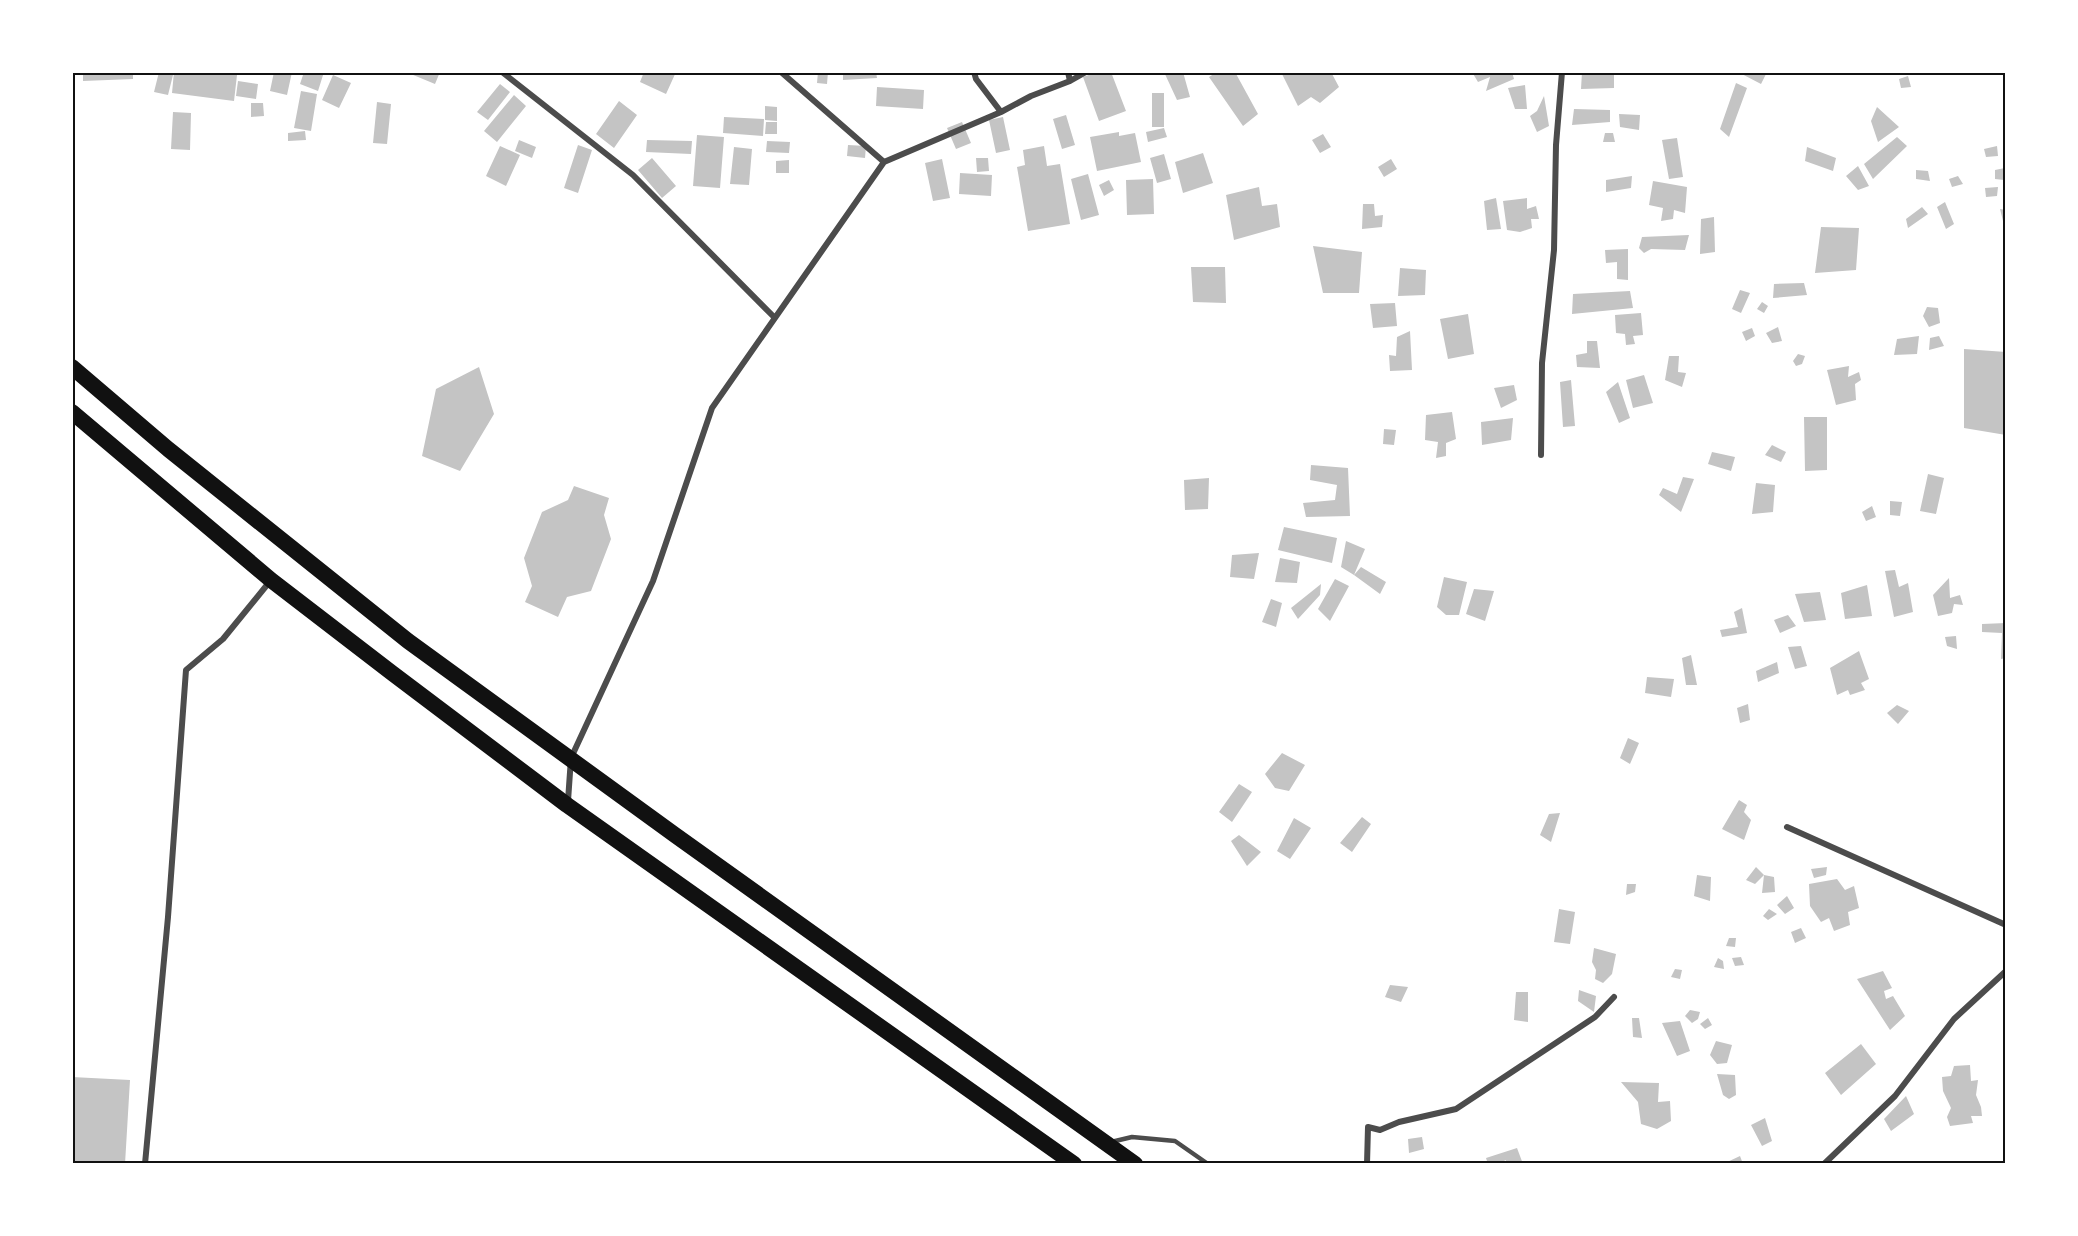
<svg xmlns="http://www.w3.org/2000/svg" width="2078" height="1236" font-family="Roboto,sans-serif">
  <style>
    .building { fill: #c4c4c4 }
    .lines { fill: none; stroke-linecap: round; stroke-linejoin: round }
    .service { stroke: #4c4c4c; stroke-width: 4.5 }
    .minor { stroke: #4c4c4c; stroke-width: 6 }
    .trunk { stroke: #111; stroke-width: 16 }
    .neatline { fill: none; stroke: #111; stroke-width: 2 }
  </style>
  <rect width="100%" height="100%" fill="#fff"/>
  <path class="building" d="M83 72H133V79L83 81Z
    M159 72 173 75 168 95 154 92Z
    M174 72H215L237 75 234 101 172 93Z
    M274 72H292L287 95 270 91Z
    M304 72H324L318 91 300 84Z
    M406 72H440L435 84Z
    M644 72H676L666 94 640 82Z
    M818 72H828L827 84 817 83Z
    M843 72H876L877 78 843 80Z
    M1097 72H1111L1126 111 1099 121 1083 77Z
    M1164 72H1183L1190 97 1177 100Z
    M1217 72H1235L1258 114 1243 126 1209 77Z
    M1281 72H1331L1339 87 1320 103 1311 97 1298 106Z
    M1472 72H1512L1514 79 1486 91 1490 77 1478 82Z
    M1582 72H1614V88L1581 89Z
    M1738 72H1767L1761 84Z
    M333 75 351 83 339 108 322 100Z
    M1908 76 1911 87 1901 88 1899 79Z
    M238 81 258 84 256 99 236 96Z
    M1736 83 1747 88 1729 137 1720 129Z
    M500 84 510 92 488 120 477 112Z
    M1525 85 1527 109H1515L1508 88Z
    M877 87 924 90 923 109 876 106Z
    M301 91 317 94 311 131 294 128Z
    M1152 93H1164V127H1152Z
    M514 95 526 106 497 142 484 131Z
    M1544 96 1549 126 1537 132 1530 116 1537 111Z
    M619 101 637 115 614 148 596 134Z
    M377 102 391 104 387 144 373 143Z
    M251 103H263L264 116 251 117Z
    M765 106 777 107V121L765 120Z
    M1877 107 1899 127 1878 142 1871 121Z
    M1574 109 1610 110V122L1572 125Z
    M173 112 191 113 190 150 171 149Z
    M1619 114 1640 115 1639 130 1620 127Z
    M1066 115 1075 145 1062 149 1053 119Z
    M724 117 764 119 763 136 723 133Z
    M1003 117 1010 150 996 153 989 120Z
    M766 122H777V134H765Z
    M962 122 971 143 956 149 947 128Z
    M1164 128 1167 137 1148 142 1146 132Z
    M305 131 306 140 288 141V133Z
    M1119 132V136L1135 133 1141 162 1097 171 1090 137Z
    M1605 133H1613L1615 142H1603Z
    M1323 134 1331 147 1320 153 1312 140Z
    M697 135 724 137 720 188 693 186Z
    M1897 137 1907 146 1873 179 1864 164Z
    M1677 138 1683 177 1669 179 1662 140Z
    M519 140 536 147 532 158 515 151Z
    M647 140 692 141 691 154 646 152Z
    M767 141 790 142 789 153 766 152Z
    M578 145 592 150 578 193 564 188Z
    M848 145 866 146 865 158 847 156Z
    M500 146 520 155 506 186 486 176Z
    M1044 146 1047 166 1060 164 1070 224 1028 231 1017 167 1025 165 1023 150Z
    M1997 146 1998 156 1986 157 1984 149Z
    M734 147 752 149 749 185 730 184Z
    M1807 147 1836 158 1833 171 1805 161Z
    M1203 153 1213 183 1183 193 1175 162Z
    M1164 154 1171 179 1157 183 1150 158Z
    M652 158 676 186 662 198 638 170Z
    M976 158H988L989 171 977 172Z
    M942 159 950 198 933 201 925 163Z
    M1391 159 1397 169 1384 177 1378 167Z
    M789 160V173H776V161Z
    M1858 166 1869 186 1858 190 1846 176Z
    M2005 168 2004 180 1995 179V170Z
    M1916 170 1928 171 1930 181 1916 179Z
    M960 173 992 175 991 196 959 194Z
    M1088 174 1099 215 1081 220 1071 179Z
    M1632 176 1631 188 1606 192V180Z
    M1958 176 1963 184 1952 187 1949 179Z
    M1153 179 1154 214 1127 215 1126 180Z
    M1109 180 1114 190 1104 196 1099 185Z
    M1653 181 1687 187 1685 213 1674 210 1673 219 1661 221 1663 208 1649 205Z
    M1259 187 1262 206 1277 204 1280 227 1234 240 1226 195Z
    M1998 187 1997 196 1986 197 1985 188Z
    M1496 198 1501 229 1487 230 1484 201Z
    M1527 198V209L1536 206 1539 219H1531L1532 228 1520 232 1507 230 1503 201Z
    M1945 202 1954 224 1946 229 1937 207Z
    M1363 204H1374L1375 216 1383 215 1382 227 1362 229Z
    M1922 207 1928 214 1908 228 1906 219Z
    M2000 209 2006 210V229H2005Z
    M1714 217 1715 252 1700 254 1701 219Z
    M1821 227 1859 228 1856 270 1815 273Z
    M1689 235 1685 250 1651 249 1644 253 1639 248 1642 237Z
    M1313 246 1362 252 1359 293H1323Z
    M1628 249V280L1617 279V262L1606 263 1605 250Z
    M1191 267H1225L1226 303 1193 302Z
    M1400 268 1426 270 1425 295 1398 296Z
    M1804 283 1807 295 1773 298 1774 284Z
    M1740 290 1750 293 1741 313 1732 309Z
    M1630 291 1633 308 1572 314 1573 294Z
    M1762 302 1768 306 1764 313 1757 309Z
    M1395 303 1397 326 1373 328 1370 304Z
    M1927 307 1938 308 1940 323 1929 327 1923 316Z
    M1641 313 1643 335 1633 336 1635 344 1626 345 1625 334 1616 333 1615 315Z
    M1468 314 1474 354 1448 359 1440 319Z
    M1778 327 1782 341 1772 343 1766 333Z
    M1752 328 1755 336 1746 341 1742 332Z
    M1410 331 1412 370 1390 371 1389 355 1396 356 1397 337Z
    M1919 336 1917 354 1894 355 1897 339Z
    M1939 336 1944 346 1929 350 1930 338Z
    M1587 341H1597L1600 368 1577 367 1576 355 1587 353Z
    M1964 349 2006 352V435L1964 428Z
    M1798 354 1805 356 1802 364 1796 366 1793 361Z
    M1669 356H1679L1678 372 1686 373 1682 387 1665 380Z
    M1849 366 1848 377 1859 372 1861 380 1855 384 1856 400 1836 405 1827 370Z
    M479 367 494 414 460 471 422 456 436 389Z
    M1644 375 1653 403 1633 408 1626 380Z
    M1571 380 1575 426 1563 427 1560 382Z
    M1618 382 1630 418 1619 423 1606 392Z
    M1514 385 1517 400 1501 408 1494 388Z
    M1452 412 1456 439 1446 443V456L1436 458 1438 442 1425 440 1426 415Z
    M1804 417H1827V470L1805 471Z
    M1513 418 1511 440 1482 445 1481 422Z
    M1384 429 1396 430 1394 445 1383 444Z
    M1772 445 1786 452 1781 462 1765 455Z
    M1712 452 1735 457 1731 471 1708 464Z
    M1311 465 1348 468 1350 516 1306 517 1303 503 1335 500 1337 485 1310 480Z
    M1928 474 1944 478 1936 514 1920 511Z
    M1683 477 1694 479 1681 512 1659 495 1663 488 1677 494Z
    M1209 478 1208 509 1185 510 1184 480Z
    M1756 483 1775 485 1773 512 1752 514Z
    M574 486 609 498 604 515 611 539 591 591 567 597 558 617 525 602 532 586 524 558 542 512 568 500Z
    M1890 501 1902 502 1900 516 1890 515Z
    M1872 506 1876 517 1866 521 1862 512Z
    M1284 527 1337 538 1332 563 1278 550Z
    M1346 541 1365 549 1354 575 1341 567Z
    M1259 553 1254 579 1230 577 1232 555Z
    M1280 558 1300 562 1297 583 1275 582Z
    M1361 567 1386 582 1380 594 1354 575Z
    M1895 570 1899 587 1908 583 1913 612 1894 617 1885 571Z
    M1444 577 1467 582 1459 615H1446L1437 607Z
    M1949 578 1950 598 1960 595 1963 605 1954 604 1952 613 1938 616 1933 595Z
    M1335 579 1349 586 1330 621 1318 609Z
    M1321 584 1320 595 1298 619 1291 608Z
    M1867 585 1872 616 1845 619 1841 593Z
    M1474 589 1494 591 1485 621 1466 614Z
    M1820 592 1826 620 1804 622 1795 594Z
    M1271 599 1282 603 1276 627 1262 622Z
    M1742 608 1747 633 1722 637 1720 630 1738 627 1734 612Z
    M1788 615 1796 626 1780 633 1774 620Z
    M2006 623V658L2001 659 2002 633 1982 632V624Z
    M1956 636 1957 649 1947 646 1945 637Z
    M1801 646 1807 666 1795 669 1788 647Z
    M1859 651 1869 679 1861 683 1865 690 1850 695 1848 690 1837 695 1830 668Z
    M1691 655 1697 685H1686L1682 658Z
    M1777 662 1779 673 1758 682 1756 671Z
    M1647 677 1674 679 1671 697 1645 693Z
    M1748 704 1750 720 1740 723 1737 708Z
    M1897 705 1909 711 1898 724 1887 713Z
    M1628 738 1639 743 1630 764 1620 758Z
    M1282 753 1305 765 1289 791 1275 788 1265 774Z
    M1239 784 1252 792 1232 822 1219 812Z
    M1739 800 1747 805 1744 812 1751 820 1744 840 1722 829Z
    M1560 813 1551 842 1540 835 1549 814Z
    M1362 817 1371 824 1352 852 1340 843Z
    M1294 818 1311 828 1290 859 1277 851Z
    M1239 835 1261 852 1247 866 1231 841Z
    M1756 867 1764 875 1774 877 1775 892 1762 893 1764 875 1755 884 1746 880Z
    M1827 867 1826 875 1814 878 1811 869Z
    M1697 875 1711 877 1710 901 1694 896Z
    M1837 879 1845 890 1854 886 1859 908 1848 912 1850 925 1834 931 1829 918 1821 922 1810 906 1809 884Z
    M1627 884H1636L1635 892 1626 895Z
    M1787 896 1794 908 1785 914 1777 905Z
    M1559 909 1575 912 1570 944 1554 942Z
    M1769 909 1777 914 1768 920 1763 916Z
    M1801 928 1806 938 1795 943 1791 932Z
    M1729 938H1736L1735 947 1726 946Z
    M1594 948 1616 954 1612 974 1603 983 1595 979 1596 970 1592 962Z
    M1741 957 1744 965 1735 966 1732 958Z
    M1718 958 1723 961 1724 969 1714 967Z
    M1675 969 1682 970 1680 979 1671 977Z
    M1883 971 1892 988 1884 991 1886 999 1893 996 1905 1016 1890 1030 1857 979Z
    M1390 985 1408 987 1401 1002 1385 997Z
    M1579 990 1596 996 1594 1012 1578 1001Z
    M1516 992H1528V1022L1514 1020Z
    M1690 1010 1700 1012 1698 1019 1692 1023 1685 1016Z
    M1632 1018H1639L1642 1038 1633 1037Z
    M1708 1018 1712 1025 1705 1029 1700 1024Z
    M1680 1021 1690 1051 1677 1056 1662 1023Z
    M1716 1041 1732 1045 1727 1063 1717 1064 1710 1055Z
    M1861 1044 1876 1064 1841 1095 1825 1073Z
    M1970 1065 1971 1081 1978 1080 1976 1095 1981 1107 1982 1116H1971L1973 1123 1950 1126 1947 1117 1951 1108 1943 1091 1942 1077 1951 1076 1954 1066Z
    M1717 1074 1735 1075 1736 1095 1729 1099 1723 1095Z
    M72 1077 130 1080 125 1164H72Z
    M1621 1082 1659 1083 1658 1102 1670 1101 1671 1121 1657 1129 1641 1124 1638 1102Z
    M1906 1096 1914 1114 1891 1131 1884 1119Z
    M1765 1118 1772 1141 1762 1146 1751 1125Z
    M1422 1137 1424 1149 1409 1153 1408 1139Z
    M1517 1148 1523 1164H1505L1506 1160 1498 1164H1488L1486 1158Z
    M1740 1156 1743 1164H1723Z"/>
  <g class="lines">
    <path class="service" d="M1111 1142 1132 1137 1175 1141 1208 1164"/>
    <path class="minor" d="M502 72 633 175 774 317
      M781 72 884 162
      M974 72 976 79 1001 112
      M1068 72 1070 81
      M1541 455 1542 363 1554 250 1556 145 1562 72
      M568 801 571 758 653 581 712 408 884 162 1001 112 1031 96 1070 81 1086 72
      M1787 827 2006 925
      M145 1164 168 917 186 670 223 639 271 580
      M1367 1164 1368 1127 1380 1130 1399 1122 1456 1109 1595 1017 1614 997
      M1824 1164 1895 1096 1954 1019 2006 971"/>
    <path class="trunk" d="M72 367 168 449 408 641 675 835 1135 1164
      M72 412 271 580 392 673 567 805 1074 1164"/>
  </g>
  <rect width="2078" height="1236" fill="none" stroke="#ffffff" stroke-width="147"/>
  <rect x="74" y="74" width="1930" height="1088" class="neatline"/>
</svg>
